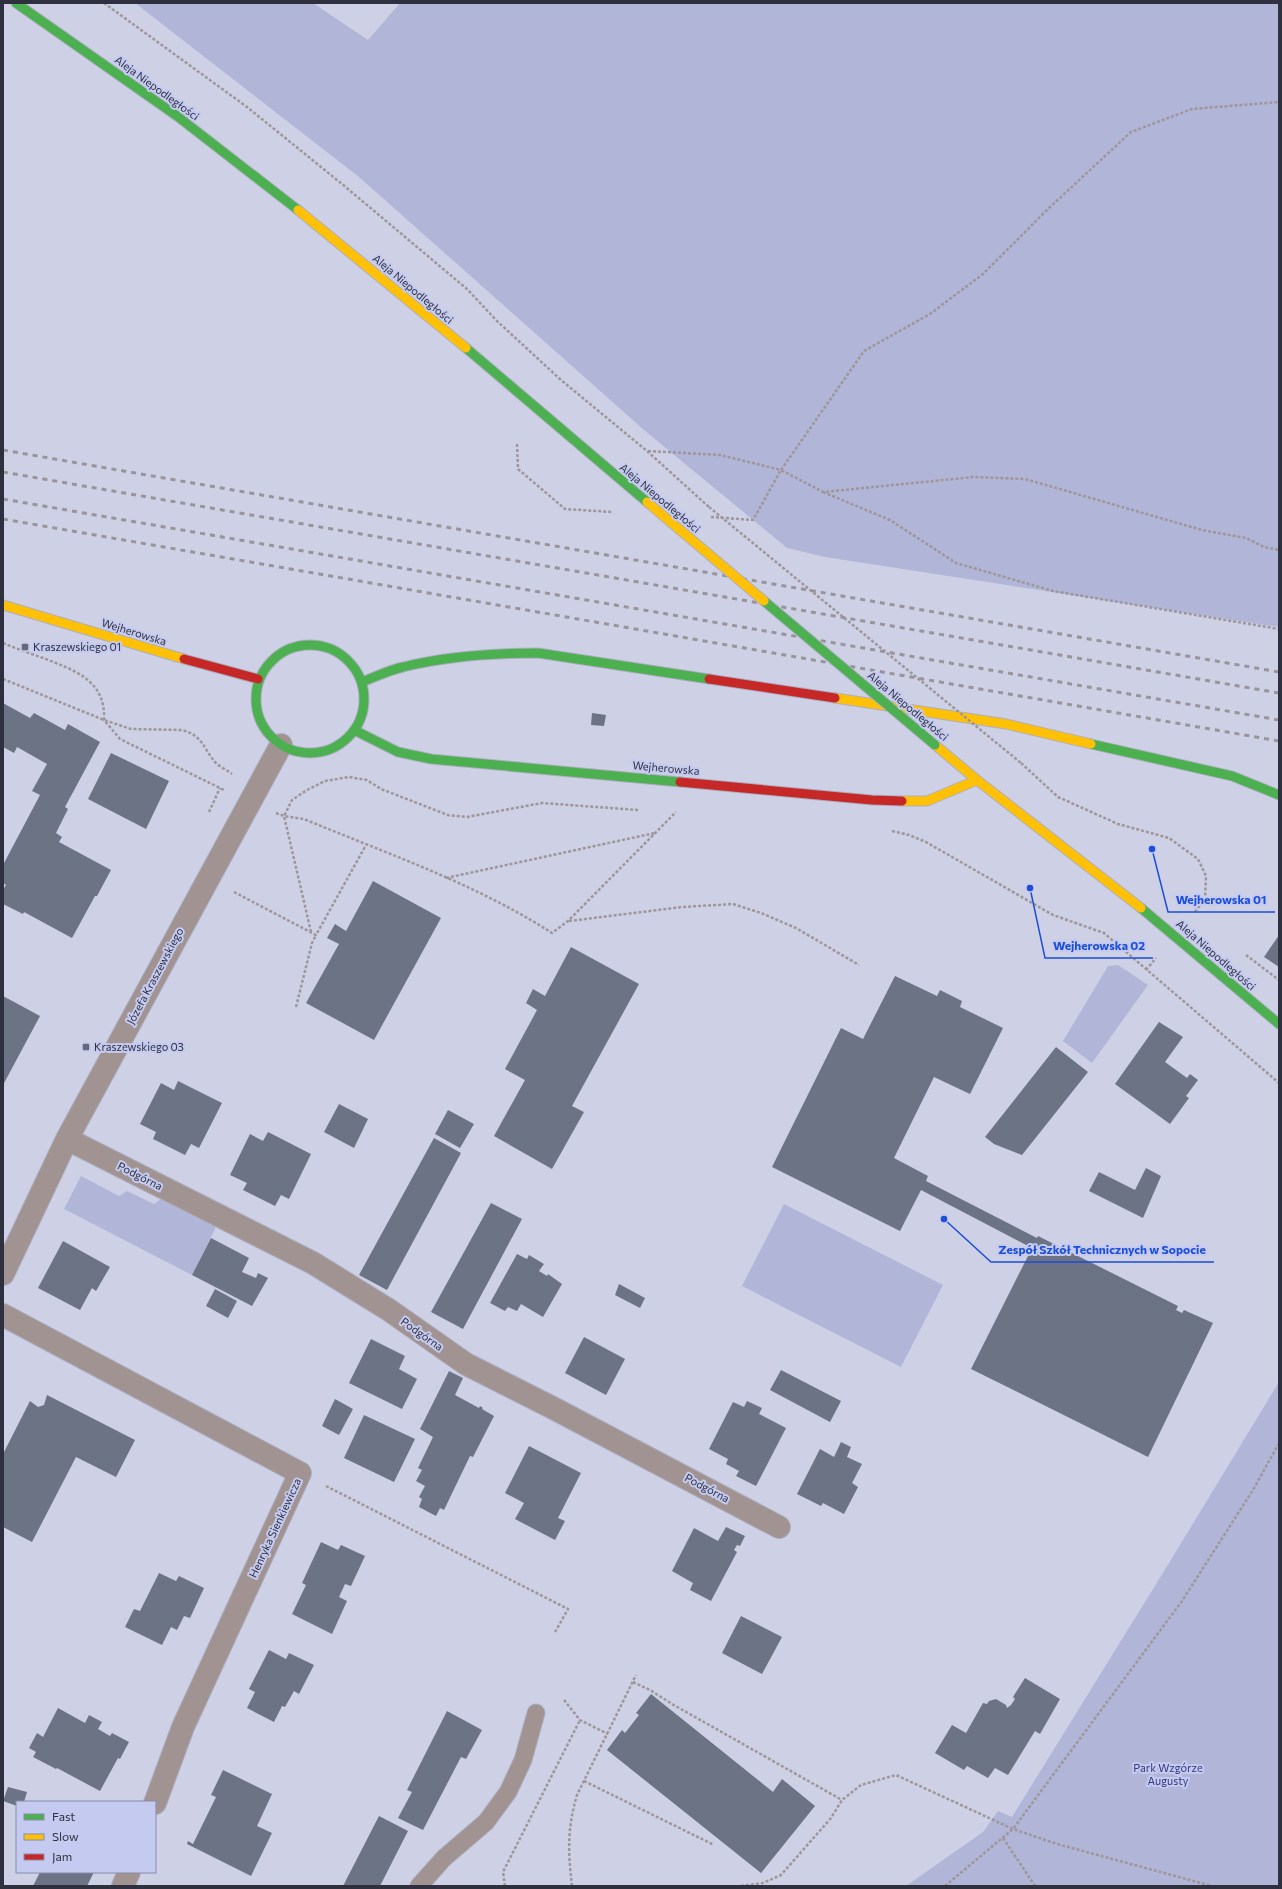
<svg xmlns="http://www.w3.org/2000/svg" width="1282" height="1889" font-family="Commissioner,sans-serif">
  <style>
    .green { fill: #b1b6d8 }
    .building { fill: #6c7385 }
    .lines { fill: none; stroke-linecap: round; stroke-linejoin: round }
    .lane-casing { stroke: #acafc0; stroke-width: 19 }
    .street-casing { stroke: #acafc0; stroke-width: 24 }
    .fast-casing { stroke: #acafc0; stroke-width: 11 }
    .slow-casing { stroke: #acafc0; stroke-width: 11 }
    .jam-casing { stroke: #acafc0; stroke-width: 11 }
    .path { stroke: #9e969a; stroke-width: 2.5; stroke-dasharray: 3 2; stroke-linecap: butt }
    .lane { stroke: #a19391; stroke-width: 17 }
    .street { stroke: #a19391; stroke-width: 22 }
    .fast { stroke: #4caf50; stroke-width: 9 }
    .slow { stroke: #ffc107; stroke-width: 9 }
    .jam { stroke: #c62828; stroke-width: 9 }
    .rail { stroke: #98949b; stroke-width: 3; stroke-dasharray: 5 5; stroke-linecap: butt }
    .fast-bridge-casing { stroke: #acafc0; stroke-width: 11; stroke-linecap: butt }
    .slow-bridge-casing { stroke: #acafc0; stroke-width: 11; stroke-linecap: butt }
    .path-bridge { stroke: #9e969a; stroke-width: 2.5; stroke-dasharray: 3 2; stroke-linecap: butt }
    .fast-bridge { stroke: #4caf50; stroke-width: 9 }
    .slow-bridge { stroke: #ffc107; stroke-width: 9 }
    .poi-dot { fill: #666879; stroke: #c4caf0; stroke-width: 1.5 }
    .labels { text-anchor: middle; stroke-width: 4; stroke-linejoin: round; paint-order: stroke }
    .street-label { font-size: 11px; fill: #2e303f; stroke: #c4caf0 }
    .poi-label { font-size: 11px; fill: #2e303f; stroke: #c4caf0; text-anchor: start }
    .park-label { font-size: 11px; fill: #36377d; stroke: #c4caf0 }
    .leader { fill: none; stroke: #1d4ed8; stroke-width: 1.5 }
    .callout-dot { fill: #1d4ed8; stroke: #c4caf0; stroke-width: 1.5 }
    .callout-label { font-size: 12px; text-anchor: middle; font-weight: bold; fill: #1d4ed8; stroke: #c4caf0; stroke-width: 4; stroke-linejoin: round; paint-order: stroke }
  </style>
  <rect width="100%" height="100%" fill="#ced1e6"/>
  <path class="green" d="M135 3H313L368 40 400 3H1279V627L825 557 787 548 644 430 359 177Z
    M1118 965 1148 985 1092 1063 1063 1041 1108 966Z
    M81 1176 119 1196 127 1191 154 1204 161 1199 216 1227 192 1275 64 1209Z
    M784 1204 943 1285 901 1367 742 1286Z
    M1279 1382V1886H906L983 1832 998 1811 1012 1817 1169 1563Z"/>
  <path class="building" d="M3 703 30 718 34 713 65 730 68 724 100 742 65 807 68 809 56 833 62 837 59 842 111 870 97 896H95L72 938 24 912 23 914 3 904V890L6 885 3 883V865L40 795 32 791 47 764 17 747 14 753 3 747Z
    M592 713 606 715 604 726 591 725Z
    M111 753 169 781 146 829 88 799Z
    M373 881 441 918 374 1040 306 1003 339 944 327 938 335 924 346 931Z
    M1279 935V967L1264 957Z
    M571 947 639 984 572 1106 584 1112 552 1169 494 1136 525 1080 505 1069 537 1010 526 1003 533 989 545 996Z
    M895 976 937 996 940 990 962 1001 960 1007 1003 1028 970 1094 934 1077 894 1158 928 1176 926 1181 1037 1238 1038 1236 1178 1306 1176 1310 1182 1313 1184 1310 1213 1323 1148 1457 971 1369 1032 1248 921 1190 900 1231 772 1167 841 1028 863 1039Z
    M3 996 40 1016 3 1085Z
    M1159 1022 1183 1037 1165 1062 1187 1078 1190 1074 1198 1080 1186 1096 1189 1098 1170 1124 1115 1084Z
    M1056 1047 1088 1072 1022 1155 994 1144 985 1137Z
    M178 1081 222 1103 199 1148 191 1144 185 1155 153 1139 156 1132 140 1124 161 1083 174 1090Z
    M339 1104 368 1119 354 1148 324 1132Z
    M448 1110 474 1124 460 1148 435 1134Z
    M268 1132 311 1154 289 1199 281 1195 275 1206 243 1190 247 1183 230 1175 250 1134 263 1141Z
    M434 1138 461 1153 387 1290 359 1275Z
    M1146 1168 1161 1176 1143 1218 1089 1191 1099 1172 1135 1190Z
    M491 1203 522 1219 463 1329 431 1312Z
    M211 1238 249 1258 242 1272 256 1278 258 1273 268 1278 252 1306 192 1275Z
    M63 1241 110 1267 96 1291 92 1288 80 1310 38 1288Z
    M517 1254 527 1259 529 1255 544 1264 539 1271 547 1276 548 1274 562 1284 543 1317 521 1304 517 1311 508 1307 505 1311 490 1303Z
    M619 1284 645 1298 640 1308 615 1295Z
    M215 1289 237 1301 228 1318 206 1306Z
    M584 1337 625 1359 606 1395 565 1373Z
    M371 1339 405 1356 399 1369 417 1379 402 1409 349 1383Z
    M781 1370 841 1401 830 1422 770 1390Z
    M449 1371 463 1378 455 1395 479 1408 480 1406 483 1408 482 1409 494 1416 473 1457 470 1456 444 1510 440 1508 436 1516 419 1507 422 1499 419 1497 425 1486 416 1481 422 1470 418 1468 433 1437 420 1429Z
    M47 1395 135 1440 116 1477 76 1457 32 1542 3 1527V1454L30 1401 38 1407 44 1405Z
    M335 1399 353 1409 339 1435 322 1426Z
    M747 1401 762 1408 759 1414 786 1428 756 1486 736 1476 739 1471 726 1464 728 1459 709 1449 733 1402 744 1407Z
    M364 1415 415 1439 394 1482 344 1458Z
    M841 1442 851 1447 847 1457 862 1464 852 1483 858 1487 844 1514 823 1503 821 1506 797 1494 820 1449 834 1457Z
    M529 1446 581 1473 558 1518 565 1521 555 1540 515 1519 524 1503 505 1493Z
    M726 1527 745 1536 740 1546 737 1545 734 1550 737 1552 711 1601 690 1590 693 1583 672 1571 694 1528 718 1541Z
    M321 1542 338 1550 341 1545 365 1556 351 1586 345 1584 339 1597 347 1601 332 1634 292 1614 306 1585 302 1583Z
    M159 1573 176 1581 179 1576 204 1588 190 1618 184 1616 177 1630 171 1627 162 1645 125 1627 134 1609 140 1611Z
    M741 1616 782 1637 762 1674 722 1653Z
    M269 1650 286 1659 289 1653 314 1665 299 1694 294 1691 285 1707 282 1706 274 1722 247 1708 255 1692 249 1689Z
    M1025 1678 1060 1699 1040 1734 1035 1731 1008 1775 995 1768 988 1778 967 1766 964 1770 935 1753 952 1725 966 1733 983 1703 987 1704 989 1701 996 1699 1006 1705 1007 1708 1011 1705 1015 1699 1013 1697Z
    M651 1694 773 1792 782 1779 815 1806 761 1873 607 1750 622 1730 625 1733 639 1715 636 1713Z
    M58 1708 85 1723 89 1715 102 1722 98 1729 110 1736 112 1733 129 1742 120 1759 118 1758 100 1791 57 1768 56 1769 33 1757 36 1752 29 1748 37 1733 43 1737Z
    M447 1711 482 1730 466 1759 461 1757 423 1830 398 1818 412 1792 407 1790Z
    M223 1770 272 1794 257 1826 272 1833 251 1876 187 1844 188 1841 193 1844 216 1797 211 1795Z
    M8 1787 27 1792 24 1802H17V1806L3 1801Z
    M379 1816 408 1831 380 1886H343Z
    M40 1872H94L87 1886H33Z"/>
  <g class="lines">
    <g class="lane-casing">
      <path id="lane" d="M419 1886 444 1858 486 1822 508 1792 523 1760 536 1713"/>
    </g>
    <g class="street-casing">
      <path id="street" d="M67 1139 313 1263 389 1310 466 1364 555 1409 779 1527
        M3 1274 67 1139 281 745
        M3 1315 300 1473 183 1727 155 1803
        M123 1886 129 1872"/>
    </g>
    <g class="fast-casing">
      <path id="fast" d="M16 3 177 116 298 210
        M466 348 647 502
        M256 699a54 54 0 1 1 108 0a54 54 0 1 1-108 0Z
        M362 682C375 677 389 670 403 667 447 656 493 653 538 653L709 679
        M354 730 398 752 431 759 680 782
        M1091 744 1232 776 1279 795
        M1141 908 1279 1024"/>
    </g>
    <g class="slow-casing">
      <path id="slow" d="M298 210 466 348
        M3 605 184 659
        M835 698 1006 724 1091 744
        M935 745 977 780 1141 908
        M902 801H927L977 780"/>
    </g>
    <g class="jam-casing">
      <path id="jam" d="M184 659 258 679
        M709 679 835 698
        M680 782 872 800 902 801"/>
    </g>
    <path class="path" d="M104 3 247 107 342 184 467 289 497 321 561 380 647 451 709 507
      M517 444 518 469 565 509 612 512
      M648 451 720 455 781 470 864 351 930 314 983 274 1049 208 1131 132 1192 109 1279 102
      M823 492 890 520 956 563 1053 591 1279 629
      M711 517 753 520 781 470 823 492 973 477 1025 479 1202 530 1246 538 1264 547 1279 550
      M3 643C17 649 32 654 46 659 76 671 106 681 104 720L120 739 224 790
      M3 679 104 720 131 729 182 730C204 736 203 749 216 763 220 767 227 770 232 774
      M1021 763 1058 797 1118 824 1169 838 1198 859 1206 876 1205 899 1194 913
      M209 812 220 788
      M276 813 284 816 304 819C388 854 476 884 552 933L568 921 676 812
      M892 831 909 835 926 842 1053 915 1104 933 1279 1083
      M446 878 655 833
      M234 892 316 935 366 845
      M569 921 682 907 733 904 761 913 796 928 859 965
      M311 932 284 816 292 800 307 790 325 781 349 777 367 780 381 789 448 815 467 817 542 803 638 810
      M1246 955 1279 980
      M1146 970 1156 958
      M296 1007 312 943 316 935
      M326 1486 568 1609 554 1634
      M633 1682 650 1690 672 1704 842 1800
      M564 1700 580 1720 608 1734
      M584 1781 714 1845
      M1003 1838 1035 1886
      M505 1886 503 1872 580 1720
      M572 1886C568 1852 567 1829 577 1795L636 1675
      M741 1886 763 1883 781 1875 831 1818 842 1800 861 1785 896 1775 1013 1829 1057 1844 1212 1886
      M945 1886 1013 1829 1182 1601 1253 1490 1279 1443"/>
    <use href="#lane" class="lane"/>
    <use href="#street" class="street"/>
    <use href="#fast" class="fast"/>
    <use href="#slow" class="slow"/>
    <use href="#jam" class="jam"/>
    <path class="rail" d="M3 450 1279 672
      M3 472 1279 693
      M3 499 1279 720
      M3 519 1279 741"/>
    <g class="fast-bridge-casing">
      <path id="fast-bridge" d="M764 601 935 745"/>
    </g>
    <g class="slow-bridge-casing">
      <path id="slow-bridge" d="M647 502 764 601"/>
    </g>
    <path class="path-bridge" d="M709 507 1021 763"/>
    <use href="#fast-bridge" class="fast-bridge"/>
    <use href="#slow-bridge" class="slow-bridge"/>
  </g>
  <g class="poi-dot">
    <rect x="21" y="643" width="8" height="8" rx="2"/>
    <rect x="82" y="1043" width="8" height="8" rx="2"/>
  </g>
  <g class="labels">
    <g class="street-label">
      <text transform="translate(157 88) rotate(36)" y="4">Aleja Niepodległości</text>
      <text transform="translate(413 289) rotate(40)" y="4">Aleja Niepodległości</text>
      <text transform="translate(660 498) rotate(40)" y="4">Aleja Niepodległości</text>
      <text transform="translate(134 632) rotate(17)" y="4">Wejherowska</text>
      <text transform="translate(908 706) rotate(40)" y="4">Aleja Niepodległości</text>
      <text transform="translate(666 768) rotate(5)" y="4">Wejherowska</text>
      <text transform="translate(1216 955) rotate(41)" y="4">Aleja Niepodległości</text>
      <text transform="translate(155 976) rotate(-62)" y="4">Józefa Kraszewskiego</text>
      <text transform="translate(140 1176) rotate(27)" y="4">Podgórna</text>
      <text transform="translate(422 1334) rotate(35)" y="4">Podgórna</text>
      <text transform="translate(707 1488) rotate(28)" y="4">Podgórna</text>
      <text transform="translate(275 1528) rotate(-65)" y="4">Henryka Sienkiewicza</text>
    </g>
    <g class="poi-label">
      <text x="33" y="651">Kraszewskiego 01</text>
      <text x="94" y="1051">Kraszewskiego 03</text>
    </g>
    <g class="park-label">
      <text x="1168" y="1772">Park Wzgórze<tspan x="1168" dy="13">Augusty</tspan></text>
    </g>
  </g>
  <path class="leader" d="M1152 849L1168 912H1275M1030 888L1045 958H1153M944 1219L991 1262H1214"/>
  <g class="callout-dot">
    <circle cx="1152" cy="849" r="4"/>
    <circle cx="1030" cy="888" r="4"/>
    <circle cx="944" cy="1219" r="4"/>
  </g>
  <g class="callout-label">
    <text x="1221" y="904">Wejherowska 01</text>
    <text x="1099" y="950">Wejherowska 02</text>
    <text x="1102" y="1254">Zespół Szkół Technicznych w Sopocie</text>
  </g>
  <rect width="1282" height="1889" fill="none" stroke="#2e303f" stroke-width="8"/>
  <rect x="16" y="1801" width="140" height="72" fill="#c4caf0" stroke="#888ca9"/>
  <rect x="24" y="1814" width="20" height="6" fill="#4caf50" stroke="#888ca9"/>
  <text x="52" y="1821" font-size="12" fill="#2e303f">Fast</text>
  <rect x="24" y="1834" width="20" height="6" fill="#ffc107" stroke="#888ca9"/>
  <text x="52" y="1841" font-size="12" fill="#2e303f">Slow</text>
  <rect x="24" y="1854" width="20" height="6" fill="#c62828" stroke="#888ca9"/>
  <text x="52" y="1861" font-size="12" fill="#2e303f">Jam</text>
</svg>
